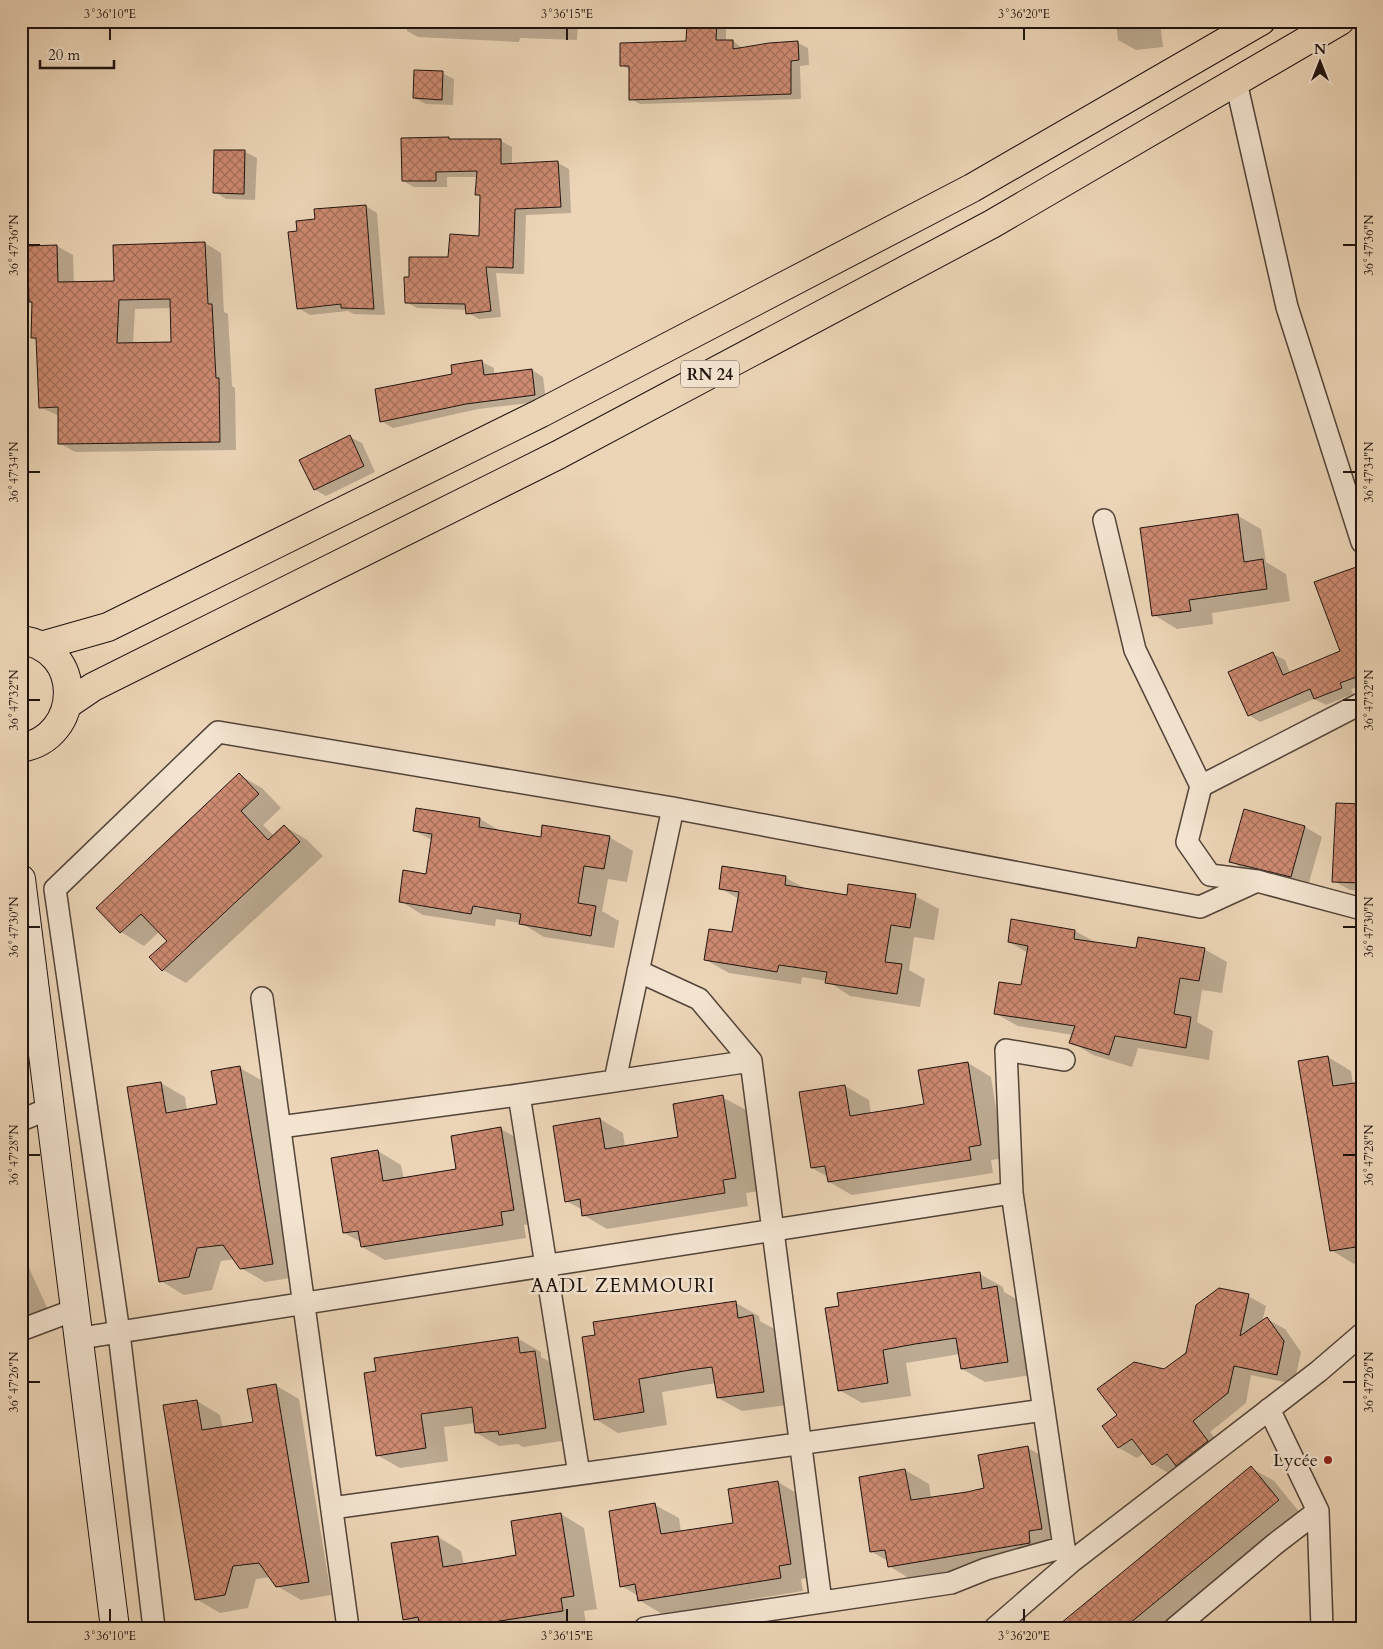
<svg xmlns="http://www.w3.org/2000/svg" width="1383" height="1649" font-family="Cardo,serif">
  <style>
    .shadow { fill: #0003; fill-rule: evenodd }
    .building { fill: url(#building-cross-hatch); stroke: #1f130f; fill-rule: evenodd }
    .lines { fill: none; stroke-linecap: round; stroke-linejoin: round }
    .street-casing { stroke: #524439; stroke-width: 24 }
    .secondary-casing { stroke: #1f130f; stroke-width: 30 }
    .highway-casing { stroke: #1f130f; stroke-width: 30 }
    .street { stroke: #f3e4d0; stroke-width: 21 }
    .secondary { stroke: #f3e4d0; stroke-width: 28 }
    .highway { stroke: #ecd5b7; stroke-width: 28 }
    .ticks { fill: none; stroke: #1f130f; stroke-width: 2 }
    .poi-dot { fill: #8f2418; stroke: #f3e4d0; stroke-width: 2 }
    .labels { text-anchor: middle; stroke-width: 5; stroke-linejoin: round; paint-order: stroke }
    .shield { fill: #f3e4d0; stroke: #5f5249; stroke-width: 1 }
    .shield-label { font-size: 16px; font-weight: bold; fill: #1f130f }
    .poi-label { font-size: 18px; fill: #1f130f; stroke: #f3e4d0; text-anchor: end }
    .neighbourhood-label { font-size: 19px; letter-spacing: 1px; fill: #1f130f; stroke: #f3e4d0 }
    .neatline { fill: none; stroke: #1f130f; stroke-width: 2 }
    .ticks-label { font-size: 12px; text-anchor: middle; fill: #1f130f }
  </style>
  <defs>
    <pattern id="building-cross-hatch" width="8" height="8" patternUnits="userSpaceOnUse" patternTransform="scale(1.25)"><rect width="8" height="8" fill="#cd8a71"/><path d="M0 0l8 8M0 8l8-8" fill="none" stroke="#a6705b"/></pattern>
  </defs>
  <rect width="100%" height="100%" fill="#ecd5b7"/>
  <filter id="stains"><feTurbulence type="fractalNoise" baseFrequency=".004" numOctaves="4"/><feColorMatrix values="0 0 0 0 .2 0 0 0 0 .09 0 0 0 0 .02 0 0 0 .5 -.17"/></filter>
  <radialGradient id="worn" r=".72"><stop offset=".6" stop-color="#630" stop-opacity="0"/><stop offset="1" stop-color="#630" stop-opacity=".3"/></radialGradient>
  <path class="shadow" d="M407 21H578L577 40 520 38 519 42 418 37 407 31Z
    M688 21H726V41H733L743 49 798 43 808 48 809 65 800 66 801 99 640 104 631 99 630 70 621 65 687 42Z
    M1116 21H1160L1163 47 1136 50 1118 40Z
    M442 73 454 79 453 105 426 104 414 98Z
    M501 141 512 147V165L558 163 569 169 571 213 526 215 524 274 496 273 501 317 479 319 468 313 467 310 417 308 406 302 410 278 449 259 480 238 481 197 476 194 478 177H447V187H414L403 181Z
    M216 151 245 152 257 158 255 200 226 199 215 192Z
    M366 206 377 213 385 315 354 314 348 311 310 315 298 308V232L316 220Z
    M205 243 221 253 224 312 228 314 232 386 235 388 236 450 75 452 59 443V416L40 407 37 340 33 338V303L30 301 57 246 73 255 74 283 115 282ZM171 308 172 343 133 344 135 309Z
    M482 362 494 368V375L532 370 543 377 546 401 478 409 393 428 381 421 453 375Z
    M350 437 362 443 375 472 326 496 314 489Z
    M1238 516 1261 529 1266 562 1286 574 1290 601 1212 613 1213 624 1177 629 1154 615Z
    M1362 568V685L1351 689 1353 694 1326 705 1314 699 1260 722 1249 715 1273 654 1285 660 1290 673 1341 652Z
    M1362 749V759L1359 750Z
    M239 775 262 788 281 808 263 825 274 836 284 826 307 840 323 856 186 983 163 970 168 941 160 931 144 946 121 932Z
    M1244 811 1305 827 1322 837 1308 886 1248 871 1230 861Z
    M1362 815V891L1350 890 1334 881Z
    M480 819 502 832 542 838 609 837 633 851 627 882 608 879 602 911 619 921 614 948 544 937 521 923 496 919 495 926 423 915 400 901 427 875 433 841 414 830Z
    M786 878 808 890 848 897 915 896 939 909 934 940 914 937 909 970 925 979 920 1007 850 996 827 981 802 977 801 984 729 973 706 960 733 934 739 899 720 888Z
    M1075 931 1097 943 1137 949H1204L1227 962 1222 993 1202 990 1197 1022 1213 1031 1209 1060 1138 1048 1132 1067 1093 1055 1071 1042 1073 1035 1018 1026 995 1013 1022 987 1028 953 1009 942Z
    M21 1003 27 1017 21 1019Z
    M1328 1057 1351 1071 1353 1084 1362 1083V1262L1354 1264 1331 1250Z
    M968 1063 991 1077 1004 1158 991 1160 993 1173 852 1195 829 1182 828 1177 812 1168 800 1093 845 1086 869 1100 871 1114 925 1105Z
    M240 1068 263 1081 296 1277 265 1282 241 1268 235 1259 221 1261 212 1290 184 1295 161 1281V1083L185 1097 187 1111 218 1106Z
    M722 1097 746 1110 759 1191 746 1193 748 1206 607 1229 583 1215V1210L566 1201 600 1119 623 1133 625 1147 680 1138Z
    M501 1129 524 1142 537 1223 524 1225 526 1238 385 1260 362 1247 361 1242 344 1233 378 1151 401 1165 404 1179 458 1170Z
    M21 1250 49 1312 21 1325Z
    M980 1274 1003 1287 1004 1292 1020 1301 1031 1375 985 1382 962 1369 960 1354 906 1363 911 1396 862 1403 839 1390 840 1307Z
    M1248 1296 1266 1306 1262 1322 1267 1319 1285 1329 1301 1352 1294 1384 1251 1375 1246 1403 1210 1432 1225 1451 1170 1474 1153 1464 1144 1453 1137 1458 1119 1448 1103 1427Z
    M736 1303 759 1316 760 1321 776 1330 787 1405 742 1411 718 1398 716 1383 662 1392 667 1425 618 1433 595 1419 596 1336Z
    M517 1338 541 1352V1357L558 1366 568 1440 523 1447 518 1444 499 1446 476 1433 475 1423 444 1427 448 1461 400 1468 377 1455 378 1372Z
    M275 1385 299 1399 331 1595 301 1600 277 1586 271 1577 256 1579 248 1608 220 1613 196 1599 197 1401 220 1415 223 1428 254 1423Z
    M1028 1448 1051 1461 1053 1556 912 1580 889 1566 888 1561 872 1552 905 1470 929 1484 931 1498 985 1489Z
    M1251 1468 1274 1481 1301 1514 1164 1628H1057Z
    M778 1482 801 1496 814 1577 801 1579 803 1591 662 1614 639 1600 638 1596 622 1586 655 1505 679 1518 681 1532 735 1524Z
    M561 1514 584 1528 597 1609 584 1611 586 1624 562 1628H420L404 1619 438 1537 461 1551 464 1565 518 1556Z"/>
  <path class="building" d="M687 21H717L716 40H733V49L769 43 798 41 799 60 791 61V94L629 100V66H620V43L686 41Z
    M414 70 443 71 442 100 413 98Z
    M449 137V139H501V164L558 161 561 207 515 209 513 268 486 267 491 311 466 314 465 304 405 303 404 277H409V257H448L450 234 479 236 480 195H475L477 171 436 172V181H402L401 138Z
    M214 150H245L244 194 213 193Z
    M366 205 374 309 341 308V304L297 309 288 232 297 231 296 221 315 219 314 209Z
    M205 242 208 304H212L216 378H219L220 442 58 444V407L39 408 36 338H31L32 302H29L28 269H25V246L57 245 58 282 114 281 113 245ZM170 299 171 342 117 343 119 300Z
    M482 360 484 375 532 369 535 395 466 404 380 422 375 389 452 374 451 365Z
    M350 435 364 466 314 490 299 460Z
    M1238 514 1244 562 1263 559 1267 589 1189 600 1191 611 1152 616 1140 528Z
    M1362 565V675L1340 683 1342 688 1314 699 1310 689 1248 716 1228 672 1273 652 1283 675 1340 651 1314 582Z
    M239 773 259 794 241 811 268 840 284 825 300 842 162 971 149 957 167 941 141 914 120 933 96 908Z
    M1336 803 1362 804V883L1332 882Z
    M416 808 480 818 479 827 541 837 542 825 610 836 604 869 584 866 578 903 596 906 591 936 519 924 521 914 473 906 471 914 399 902 403 870 426 874 432 834 413 831Z
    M1244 809 1305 826 1291 877 1229 862Z
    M722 866 786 876 785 885 847 895 848 884 916 894 910 928 891 925 885 962 902 964 897 994 825 983 827 972 779 965 777 972 704 960 709 929 732 932 739 892 719 889Z
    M1011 919 1075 930 1074 939 1136 948 1138 937 1205 948 1199 981 1180 978 1174 1014 1191 1017 1186 1048 1115 1036 1109 1055 1069 1043 1075 1026 994 1014 999 982 1021 985 1028 946 1008 942Z
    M1328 1056 1333 1086 1362 1082V1225L1356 1247 1330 1251 1298 1061Z
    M968 1062 981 1145 969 1147 971 1160 828 1182 825 1166 811 1168 799 1092 845 1085 850 1116 907 1107 924 1104 918 1070Z
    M240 1066 273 1264 240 1269 223 1245 197 1248 189 1277 159 1282 127 1087 161 1082 166 1113 217 1104 211 1071Z
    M723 1095 736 1178 723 1180 725 1193 582 1216 580 1199 565 1202 553 1126 600 1118 605 1149 678 1137 673 1104Z
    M501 1127 514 1210 501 1212 503 1225 361 1247 358 1231 343 1233 331 1158 378 1150 383 1181 456 1169 451 1136Z
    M980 1272 982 1289 997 1286 1008 1362 961 1369 956 1338 915 1344 883 1350 888 1383 838 1391 825 1308 839 1306 837 1293Z
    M1219 1288 1249 1294 1240 1336 1267 1317 1284 1341 1277 1375 1234 1366 1228 1393 1193 1421 1208 1441 1176 1466 1167 1454 1152 1465 1132 1439 1118 1448 1102 1426 1117 1415 1097 1389 1134 1362 1164 1369 1186 1353 1196 1305Z
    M736 1301 738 1318 753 1315 764 1392 717 1398 712 1367 690 1370 639 1379 644 1412 594 1420 582 1337 595 1335 593 1322Z
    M518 1337 520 1353 535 1351 546 1428 499 1435 498 1431 475 1433 472 1407 421 1414 426 1448 376 1456 364 1373 376 1371 374 1358Z
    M276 1384 309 1582 276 1587 259 1563 233 1566 225 1595 195 1600 163 1405 197 1400 202 1430 253 1422 247 1389Z
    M1028 1446 1042 1529 1029 1531 1030 1543 888 1567 885 1550 870 1552 859 1477 905 1469 911 1500 967 1492 984 1488 978 1455Z
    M1251 1466 1279 1500 1124 1628H1055Z
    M778 1481 791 1564 779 1566 781 1578 638 1601 635 1584 620 1587 609 1511 655 1503 661 1534 733 1523 728 1489Z
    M561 1513 574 1596 561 1598 563 1611 456 1628H420L418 1617 403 1620 391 1543 438 1536 443 1567 500 1558 516 1555 511 1521Z"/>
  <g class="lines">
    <g class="street-casing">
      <path id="street" d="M1236 82 1287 307 1362 542
        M1104 520 1135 650 1201 786
        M1257 881 1210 875 1187 842 1201 786 1362 703
        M638 971 699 999 751 1061
        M262 998 348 1628
        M615 1080 673 808
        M519 1095 579 1474
        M21 1120 51 1108
        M280 1127 519 1095 751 1061 821 1602
        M21 1330 77 1309
        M81 1338 1012 1193
        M1269 1409 1318 1511 1322 1628
        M332 1508 1044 1410
        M154 1628 119 1333 55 889 218 732 673 808 1200 907 1257 881 1362 909
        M645 1628 951 1583 986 1569 1064 1547 1012 1193 1006 1050 1064 1060
        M995 1628 1071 1562 1319 1371 1362 1334
        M1175 1628 1275 1544 1318 1511"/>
    </g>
    <g class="secondary-casing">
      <path id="secondary" d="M21 879 115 1628"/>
    </g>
    <g class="highway-casing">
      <path id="highway" d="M21 640C84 648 83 737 21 748
        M41 646 108 627 541 413 972 188 1261 21
        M68 704 93 687 558 455 992 224 1340 21"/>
    </g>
    <use href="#street" class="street"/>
    <use href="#secondary" class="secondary"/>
    <use href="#highway" class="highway"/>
  </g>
  <path class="ticks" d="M110 28V40M567 28V40M1024 28V40M28 245H40M1343 245H1356M28 472H40M1343 472H1356M28 700H40M1343 700H1356M28 927H40M1343 927H1356M28 1155H40M1343 1155H1356M28 1382H40M1343 1382H1356M110 1609V1622M567 1609V1622M1024 1609V1622"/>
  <circle class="poi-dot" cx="1328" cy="1460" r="5"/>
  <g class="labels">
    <rect class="shield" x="681" y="360.5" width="58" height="27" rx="4"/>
    <g class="shield-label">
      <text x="710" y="380">RN 24</text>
    </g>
    <g class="poi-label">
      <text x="1318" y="1466">Lycée</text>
    </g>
    <g class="neighbourhood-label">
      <text x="623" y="1292">AADL ZEMMOURI</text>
    </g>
  </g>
  <rect width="1383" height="1649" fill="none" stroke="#ecd5b7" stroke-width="55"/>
  <g transform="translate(1320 62)" stroke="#f3e4d0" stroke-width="4" paint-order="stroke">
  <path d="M0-4L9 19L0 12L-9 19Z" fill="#1f130f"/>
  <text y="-8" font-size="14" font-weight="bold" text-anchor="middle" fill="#1f130f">N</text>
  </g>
  <path d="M40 60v8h74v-8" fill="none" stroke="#1f130f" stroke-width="2.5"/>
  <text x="48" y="60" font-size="15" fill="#1f130f" stroke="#f3e4d0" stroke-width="4" paint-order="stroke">20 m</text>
  <rect x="28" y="28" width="1328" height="1594" class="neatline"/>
  <g class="ticks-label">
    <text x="110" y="18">3°36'10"E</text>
    <text x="567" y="18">3°36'15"E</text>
    <text x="1024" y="18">3°36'20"E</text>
    <text transform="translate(14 245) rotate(-90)" y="4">36°47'36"N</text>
    <text transform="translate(1369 245) rotate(-90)" y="4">36°47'36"N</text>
    <text transform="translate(14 472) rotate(-90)" y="4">36°47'34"N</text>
    <text transform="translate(1369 472) rotate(-90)" y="4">36°47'34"N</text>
    <text transform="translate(14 700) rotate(-90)" y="4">36°47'32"N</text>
    <text transform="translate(1369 700) rotate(-90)" y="4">36°47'32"N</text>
    <text transform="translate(14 927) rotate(-90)" y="4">36°47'30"N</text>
    <text transform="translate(1369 927) rotate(-90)" y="4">36°47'30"N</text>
    <text transform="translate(14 1155) rotate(-90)" y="4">36°47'28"N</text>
    <text transform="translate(1369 1155) rotate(-90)" y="4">36°47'28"N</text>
    <text transform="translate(14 1382) rotate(-90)" y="4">36°47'26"N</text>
    <text transform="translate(1369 1382) rotate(-90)" y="4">36°47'26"N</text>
    <text x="110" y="1640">3°36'10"E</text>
    <text x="567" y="1640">3°36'15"E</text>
    <text x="1024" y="1640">3°36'20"E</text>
  </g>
  <rect width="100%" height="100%" filter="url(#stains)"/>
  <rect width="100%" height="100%" fill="url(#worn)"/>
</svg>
